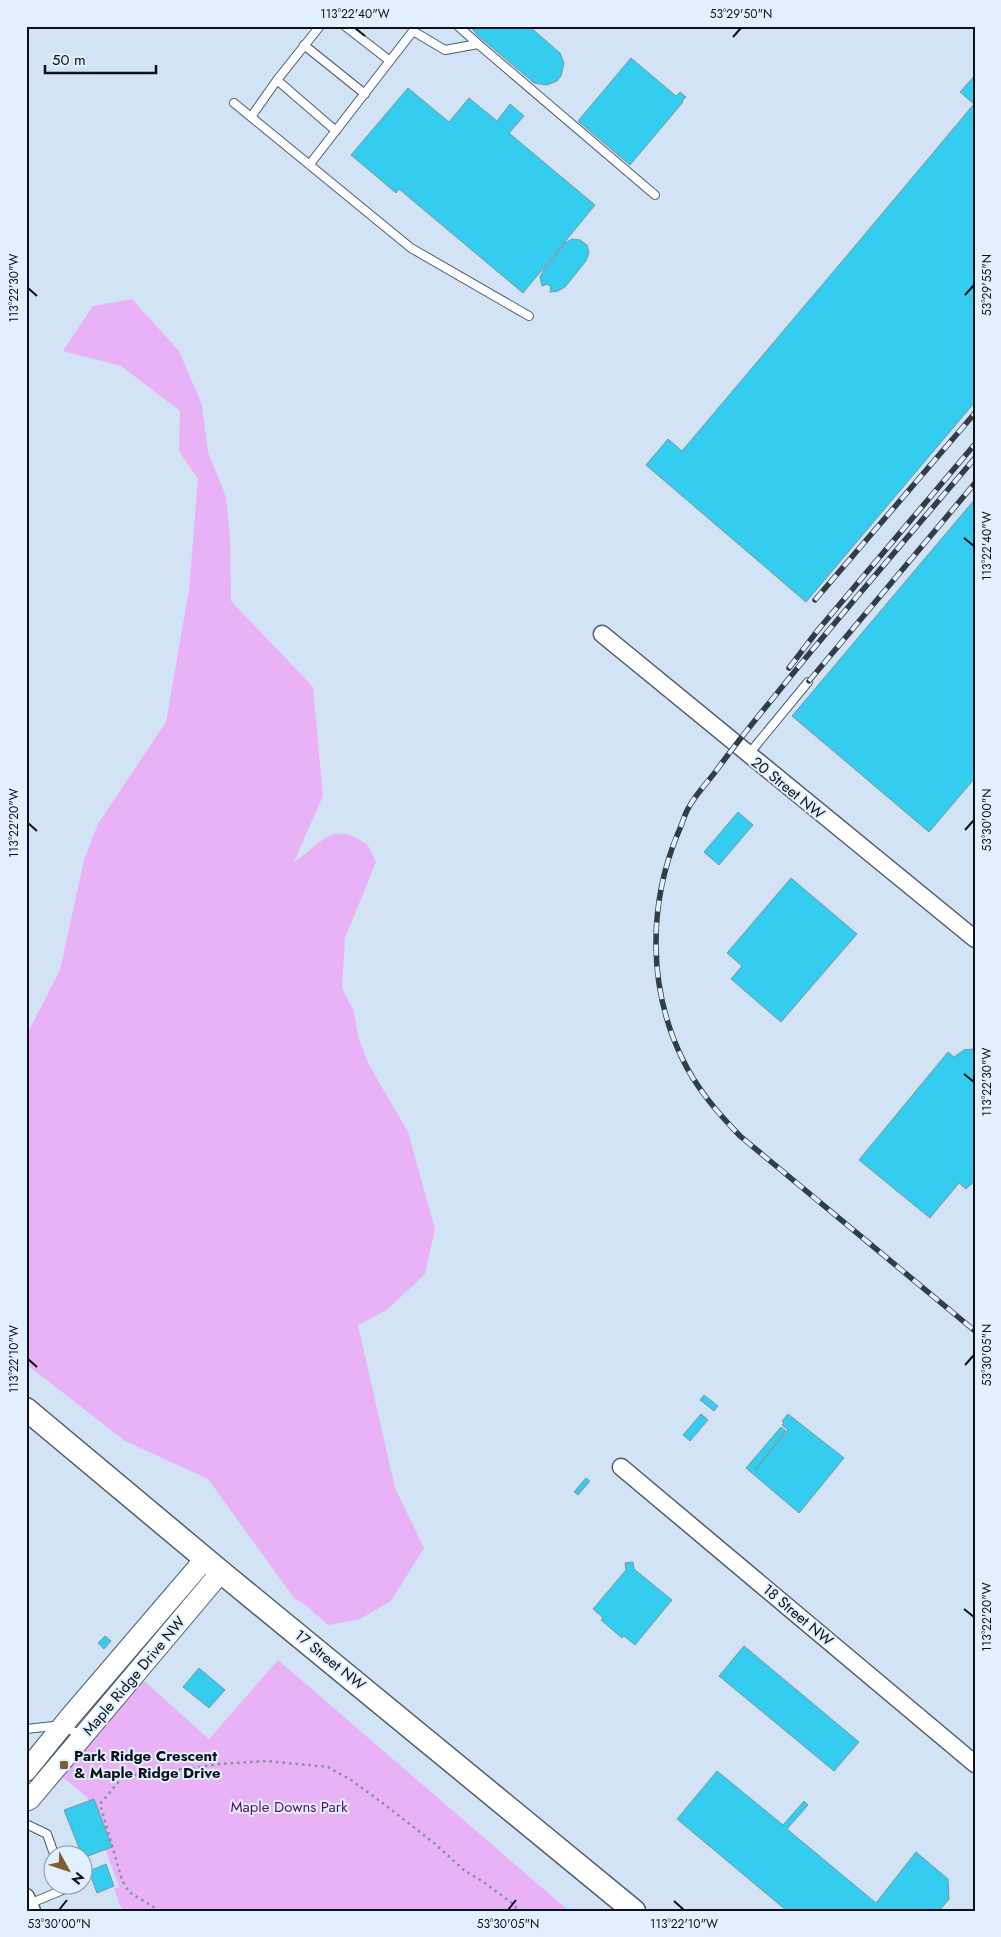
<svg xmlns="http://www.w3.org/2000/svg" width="1001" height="1937" font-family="Jost,sans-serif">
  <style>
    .green { fill: #e9b2f6 }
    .building { fill: #35cdef; stroke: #7c969e }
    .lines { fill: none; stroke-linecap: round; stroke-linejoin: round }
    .service-casing { stroke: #4f5d6d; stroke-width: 10 }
    .minor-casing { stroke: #4f5d6d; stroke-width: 19 }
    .tertiary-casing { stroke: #4f5d6d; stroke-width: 22 }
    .secondary-casing { stroke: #4f5d6d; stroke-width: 25 }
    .path { stroke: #84919f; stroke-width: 2.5; stroke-dasharray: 2.5 4; stroke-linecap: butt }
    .service { stroke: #fff; stroke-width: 8 }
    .minor { stroke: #fff; stroke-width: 16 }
    .tertiary { stroke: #fff; stroke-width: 20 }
    .secondary { stroke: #fff; stroke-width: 22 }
    .rail-casing { stroke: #343d45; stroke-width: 5.5 }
    .rail { stroke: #e2efff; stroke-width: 4; stroke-dasharray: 11; stroke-linecap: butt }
    .ticks { fill: none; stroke: #0b1117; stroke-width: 2 }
    .poi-dot { fill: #7a6032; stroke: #e2efff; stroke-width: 2 }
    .labels { text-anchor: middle; stroke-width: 4; stroke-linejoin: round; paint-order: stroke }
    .street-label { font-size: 15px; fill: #0b1117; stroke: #e2efff }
    .poi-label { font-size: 15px; font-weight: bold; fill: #0b1117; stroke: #e2efff; text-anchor: start }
    .park-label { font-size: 15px; fill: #5c0b6d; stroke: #e2efff }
    .neatline { fill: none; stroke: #0b1117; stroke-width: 2 }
    .ticks-label { font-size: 12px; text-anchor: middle; fill: #0b1117 }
  </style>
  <rect width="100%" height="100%" fill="#d2e3f6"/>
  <path class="green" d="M132 299 179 351 202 405 208 452 226 497 230 537 231 601 313 687 323 796 294 862C313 851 329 824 354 837 370 845 369 846 376 862L345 938 342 988 354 1012 358 1036 368 1063 408 1132 435 1229 425 1274 387 1310 358 1325 395 1488 424 1548 391 1601 360 1619 328 1625 307 1606 294 1598 208 1479 125 1441 26 1364V1036L60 970 84 860 98 824 166 722 189 590 198 479 179 451 180 411 121 366 63 351 93 306Z
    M278 1660 569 1911H122L114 1889 119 1887 87 1797 61 1776 143 1680 209 1739Z"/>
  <path class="building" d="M470 26H529L560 53 564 63 561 76 557 81 547 85 534 83 477 35Z
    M631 58 676 96 680 92 686 97 682 101 683 102 630 165 578 121Z
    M975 75V402L806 602 646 465 668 439 682 451 855 246 974 104 960 92Z
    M408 88 449 122 469 98 497 121 510 104 524 116 509 133 595 205 523 293 399 189 396 193 351 155Z
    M572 239 580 240 587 245 589 253 586 261 565 287 558 291 550 292 551 287 547 284 542 286 540 277 544 269 565 243Z
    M975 499V778L929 832 792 716Z
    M738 812 753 825 719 865 704 852Z
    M791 878 857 934 781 1022 731 979 742 966 727 953Z
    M972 1049H975V1181L966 1189 959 1183 930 1218 859 1160 948 1052 954 1057 964 1050Z
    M704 1395 718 1406 714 1411 700 1400Z
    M701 1414 708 1420 690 1441 683 1435Z
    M788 1414 844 1458 799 1513 746 1468 781 1427 786 1431 755 1470 788 1430 782 1425 784 1423 782 1421Z
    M586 1478 590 1481 578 1495 574 1492Z
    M633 1562 634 1569 672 1600 635 1645 624 1636 622 1638 601 1620 603 1618 593 1609 626 1570 625 1563Z
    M105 1636 111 1641 104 1649 98 1643Z
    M744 1646 859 1742 834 1771 719 1676Z
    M199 1668 225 1690 209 1708 183 1687Z
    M717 1771 783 1825 804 1801 808 1805 787 1829 876 1903 916 1852 948 1879 949 1899 939 1911H787L677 1819Z
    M94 1799 112 1847 83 1858 64 1810Z
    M106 1864 114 1886 97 1893 89 1871Z"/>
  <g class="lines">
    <g class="service-casing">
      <path id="service" d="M345 26 390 61
        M478 44 655 195
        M304 45 365 94
        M277 80 320 26
        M234 103 411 248 529 316
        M251 117 277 80 336 131
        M310 164 413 31 445 50 478 44 458 26
        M748 755 808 682
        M26 1729 63 1725 81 1736
        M26 1824 47 1834 54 1854
        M29 1904 65 1889 64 1884"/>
    </g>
    <g class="minor-casing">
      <path id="minor" d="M602 634 975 939
        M621 1467 975 1764
        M26 1897 32 1911"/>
    </g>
    <g class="tertiary-casing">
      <path id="tertiary" d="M26 1771 69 1718 205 1559
        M26 1801 30 1799 221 1572"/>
    </g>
    <g class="secondary-casing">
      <path id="secondary" d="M26 1409 221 1572 634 1911"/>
    </g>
    <path class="path" d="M160 1911 129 1892 122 1880 100 1804 120 1780 140 1773 193 1768 219 1764 266 1761 328 1767 351 1780 380 1801 434 1843 465 1871 482 1881 512 1903 519 1911"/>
    <use href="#service" class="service"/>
    <use href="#minor" class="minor"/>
    <use href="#tertiary" class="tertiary"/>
    <use href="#secondary" class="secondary"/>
    <g class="rail-casing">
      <path id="rail" d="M975 458C916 527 857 596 799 666 771 701 742 735 716 771 707 783 696 794 689 807 684 815 682 825 678 833 648 905 648 988 682 1058 696 1088 718 1113 740 1136L975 1331
        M815 600 975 413
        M789 668 818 630 975 444
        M809 681 975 483"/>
    </g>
    <use href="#rail" class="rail"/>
  </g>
  <path class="ticks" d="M355 28 365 36M733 37 741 28M28 288 37 296M965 295 974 285M964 538 974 546M28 823 37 831M965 830 974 820M964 1074 974 1082M28 1359 37 1367M965 1365 974 1355M964 1609 974 1617M674 1901 684 1910M59 1910 67 1900M508 1910 516 1900"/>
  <rect class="poi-dot" x="59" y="1760" width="10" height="10" rx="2.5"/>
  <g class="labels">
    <g class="street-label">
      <text transform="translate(788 788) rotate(39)" y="5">20 Street NW</text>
      <text transform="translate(798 1615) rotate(40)" y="5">18 Street NW</text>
      <text transform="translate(330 1660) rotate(39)" y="5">17 Street NW</text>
      <text transform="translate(134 1676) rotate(-50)" y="5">Maple Ridge Drive NW</text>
    </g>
    <g class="poi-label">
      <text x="74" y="1761">Park Ridge Crescent<tspan x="74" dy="17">&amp; Maple Ridge Drive</tspan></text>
    </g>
    <g class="park-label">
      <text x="289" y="1812">Maple Downs Park</text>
    </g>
  </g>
  <rect width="1001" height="1937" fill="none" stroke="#e2efff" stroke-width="55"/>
  <g transform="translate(68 1870) rotate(130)"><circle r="24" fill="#e2efff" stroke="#8c96a2"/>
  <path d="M0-4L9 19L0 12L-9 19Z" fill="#7a6032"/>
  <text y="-8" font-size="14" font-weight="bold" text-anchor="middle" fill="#0b1117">N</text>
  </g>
  <path d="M45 65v8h111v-8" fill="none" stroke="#0b1117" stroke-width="2.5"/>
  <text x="52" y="65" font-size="15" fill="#0b1117" stroke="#e2efff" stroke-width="4" paint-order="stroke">50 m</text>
  <rect x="28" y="28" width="946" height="1882" class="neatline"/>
  <g class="ticks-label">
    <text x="355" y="18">113°22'40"W</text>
    <text x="741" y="18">53°29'50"N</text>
    <text transform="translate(987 285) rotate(-90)" y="4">53°29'55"N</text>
    <text transform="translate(14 288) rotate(-90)" y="4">113°22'30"W</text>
    <text transform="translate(987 546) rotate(-90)" y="4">113°22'40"W</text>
    <text transform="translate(987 820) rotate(-90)" y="4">53°30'00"N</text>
    <text transform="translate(14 823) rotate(-90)" y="4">113°22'20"W</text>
    <text transform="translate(987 1082) rotate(-90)" y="4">113°22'30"W</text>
    <text transform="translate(987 1355) rotate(-90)" y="4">53°30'05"N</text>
    <text transform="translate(14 1359) rotate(-90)" y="4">113°22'10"W</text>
    <text transform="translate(987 1617) rotate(-90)" y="4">113°22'20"W</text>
    <text x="59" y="1928">53°30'00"N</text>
    <text x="508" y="1928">53°30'05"N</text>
    <text x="684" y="1928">113°22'10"W</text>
  </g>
</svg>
